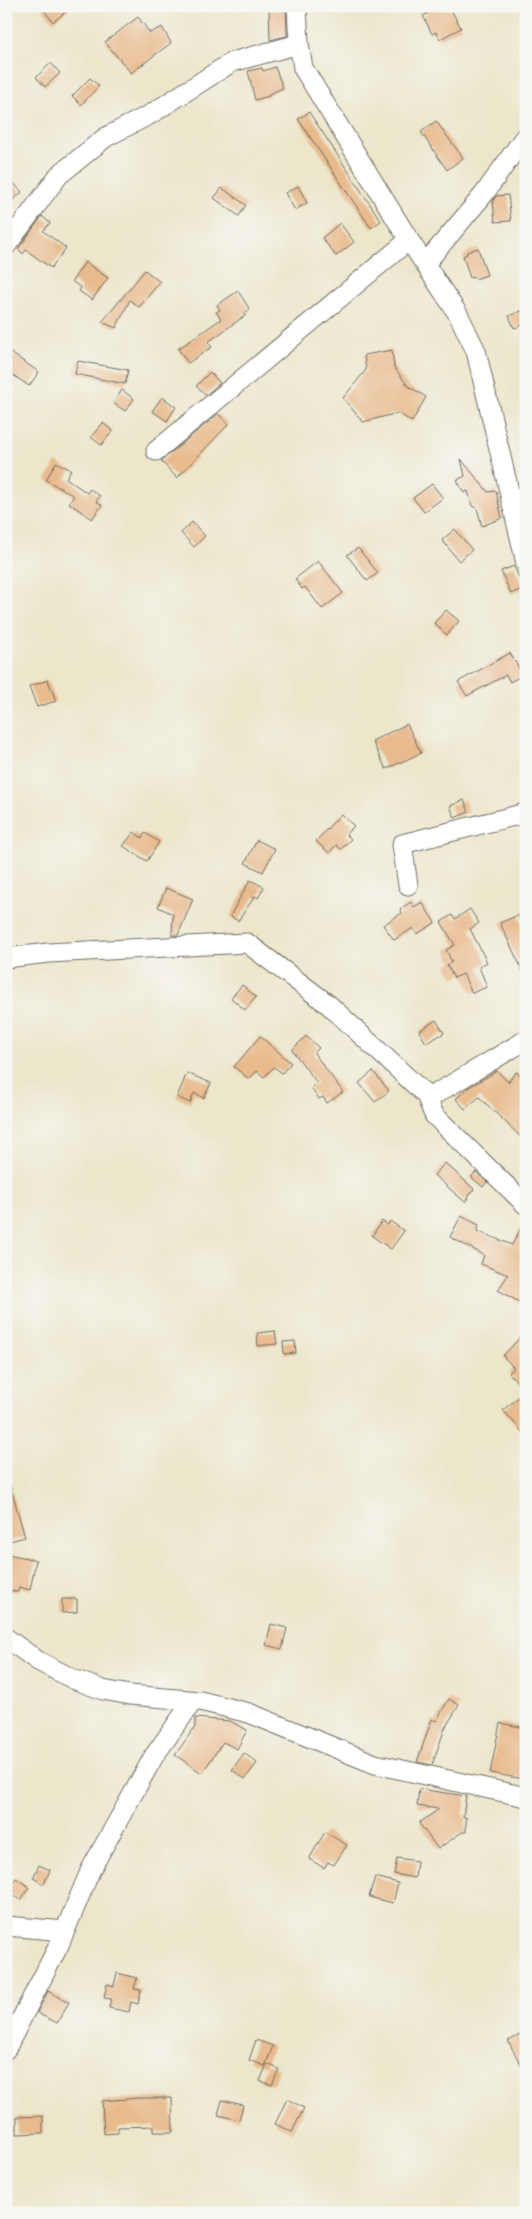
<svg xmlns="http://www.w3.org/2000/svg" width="532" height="2219" font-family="Dekko,sans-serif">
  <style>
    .building { fill: #e8ba8c }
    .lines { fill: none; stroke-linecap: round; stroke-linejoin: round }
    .minor-casing { stroke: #6f6c63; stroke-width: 21 }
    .minor { stroke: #fff; stroke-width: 19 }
  </style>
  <rect width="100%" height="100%" fill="#f6f6f2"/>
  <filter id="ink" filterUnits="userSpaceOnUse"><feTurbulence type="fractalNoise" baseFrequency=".02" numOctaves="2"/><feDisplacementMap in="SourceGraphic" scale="10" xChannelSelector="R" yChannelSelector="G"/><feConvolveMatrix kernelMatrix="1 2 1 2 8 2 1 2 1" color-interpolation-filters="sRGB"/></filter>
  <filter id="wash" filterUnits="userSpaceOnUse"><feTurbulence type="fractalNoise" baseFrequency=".0096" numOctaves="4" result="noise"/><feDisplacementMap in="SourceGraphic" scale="20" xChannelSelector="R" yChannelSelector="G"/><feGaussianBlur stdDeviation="1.12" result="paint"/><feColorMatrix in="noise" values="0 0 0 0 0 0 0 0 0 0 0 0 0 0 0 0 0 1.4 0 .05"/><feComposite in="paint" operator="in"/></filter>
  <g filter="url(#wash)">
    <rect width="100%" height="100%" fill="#ece6cb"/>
    <g id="blocks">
      <path class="building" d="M41 6H73L53 22Z
        M269 6H286L287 36 270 40Z
        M422 6H449L461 28 440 39 436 32 432 34 423 16 427 14Z
        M138 17 150 33 162 27 171 43 131 73 105 42Z
        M51 63 60 73 45 87 36 77Z
        M275 67 283 88 269 94V96L255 100 248 71 262 68 263 71Z
        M90 78 99 86 81 105 72 96Z
        M309 112 381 221 371 228 298 119Z
        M436 121 463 158 447 170 421 132Z
        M6 175 22 192 6 206Z
        M298 186 307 203 295 210 285 193Z
        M222 188 246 205 239 216 214 198Z
        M508 195 511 221 495 222 493 201 496 196Z
        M42 216 50 223 43 231 66 248 51 268 26 250 23 254 18 249Z
        M340 223 354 242 336 256 322 238Z
        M478 248 487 275 475 279 474 277 470 278 463 256 467 254V252Z
        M85 262 108 278 92 300 79 291 81 288 72 281Z
        M145 270 160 282 139 307 130 300 116 328 102 322Z
        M238 291 250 310 244 313 246 315 208 342 212 347 188 363 178 349 221 319 216 312 220 310 217 305Z
        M526 309V324L514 328 509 316Z
        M392 350 394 367 408 386 426 397 412 422 398 413 363 422 343 398 366 370 364 355Z
        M11 353 39 372 29 386 6 370V360Z
        M78 361 128 370 125 384 75 374Z
        M210 372 220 383 206 395 196 386Z
        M122 390 134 399 125 411 113 403Z
        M162 397 176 407 167 421 152 411Z
        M218 414 229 424 177 478 161 461Z
        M103 423 113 431 101 445 91 437Z
        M461 459 488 492 496 491 502 518 482 526 477 508 472 506 468 491 464 493 457 480 465 476Z
        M56 462 71 470 66 478 87 493 90 489 100 496 96 501 102 505 92 519 69 503 74 496 46 480Z
        M432 484 443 498 424 512 413 498Z
        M192 522 205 536 194 547 181 533Z
        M455 529 472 550 459 561 442 540Z
        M358 548 378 573 367 581 347 555Z
        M318 561 343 593 322 609 305 587 302 589 295 579Z
        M514 566 524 588 511 594 501 571Z
        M446 610 459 621 447 635 434 623Z
        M510 653 523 675 510 682 506 675 467 696 458 682Z
        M48 680 56 701 37 707 29 686Z
        M407 724 421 753 386 769 372 741Z
        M464 800 469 812 455 818 450 806Z
        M341 814 354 826 346 834 351 839 341 849 336 845 329 853 316 841Z
        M134 832 142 838 145 833 159 842 147 861 123 846Z
        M257 840 275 849 263 872 245 863Z
        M250 880 264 887 258 898 255 896 238 921 230 916Z
        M166 888 193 899 178 935H172L173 914 158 907Z
        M411 902 414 907 422 902 435 923 417 934 413 928 394 940 383 925 402 913 400 909Z
        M470 909 479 923 470 929 487 962 479 967 487 987 472 993 463 974 454 978 447 965 452 962 446 950 455 945 441 922 452 915 455 919Z
        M518 915 526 932V978L500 923Z
        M242 985 256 997 245 1010 231 998Z
        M436 1020 444 1033 426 1043 419 1031Z
        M260 1036 291 1063 282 1073 274 1067 264 1077 257 1071 249 1079 234 1067Z
        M306 1036 319 1048 314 1053 343 1092 327 1103 323 1097 319 1099 311 1088 317 1083 292 1050Z
        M373 1071 389 1091 375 1102 359 1083Z
        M497 1071 508 1082 516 1072 526 1080V1087L520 1094 526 1099V1142L479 1097 465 1109 456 1099 466 1089Z
        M187 1073 211 1083 204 1098 194 1093 190 1103 177 1097Z
        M445 1163 474 1189 465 1202 434 1175Z
        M476 1172 487 1182 483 1187 471 1177Z
        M461 1216 479 1225 477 1231 512 1245 526 1218V1306L498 1290 508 1275 481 1264 484 1255 450 1237Z
        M382 1221 388 1225 390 1221 404 1231 391 1249 372 1236Z
        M275 1331 277 1344 258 1346 257 1333Z
        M526 1331V1391L509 1373 514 1368 503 1356Z
        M295 1341 296 1353 284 1354 283 1342Z
        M526 1391V1436L503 1410Z
        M10 1485 25 1537 10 1541 6 1529V1486Z
        M8 1554 36 1560 30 1590 19 1587 18 1592 6 1590Z
        M62 1599H77V1612L62 1613Z
        M271 1624 287 1628 282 1649 266 1645Z
        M449 1699 459 1705 445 1728 432 1765 417 1762 432 1719 436 1721Z
        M195 1718 230 1721 247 1730 237 1749 223 1742 202 1773 175 1755 195 1727Z
        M500 1723 526 1728V1765L523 1779 490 1773Z
        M244 1753 257 1763 245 1779 232 1770Z
        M419 1789 466 1796 463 1817H466V1832H462L438 1849 419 1823 439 1809 417 1806Z
        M325 1832 347 1845 334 1865 328 1862 324 1868 309 1859Z
        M397 1858 417 1861 415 1878 394 1874Z
        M39 1865 50 1870 44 1884 33 1878Z
        M375 1877 398 1883 393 1903 369 1897Z
        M16 1878 29 1887 21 1900 7 1892Z
        M117 1973 137 1978 134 1989 141 1990 138 2004 131 2002 129 2012 109 2008 111 1999 104 1998 107 1984 114 1986Z
        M48 1991 69 2002 57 2023 37 2013Z
        M526 2032V2074L508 2041Z
        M256 2040 273 2046 265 2066 249 2060Z
        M267 2064 279 2069 272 2085 260 2081Z
        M138 2098H172L173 2132H154V2126L118 2127V2133L104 2134 102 2101Z
        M287 2099 304 2108 292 2132 275 2124Z
        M222 2100 243 2105 239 2120 218 2115Z
        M43 2116V2133L17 2134V2117Z"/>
    </g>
  </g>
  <g filter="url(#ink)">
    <use href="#blocks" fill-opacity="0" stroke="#6f6c63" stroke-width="1"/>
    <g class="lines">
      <g class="minor-casing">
        <path id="minor" d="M297 6 299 44 303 68 409 240 458 314 476 351 526 563
          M6 246 59 175 106 137 151 114 232 62 299 44
          M425 264 484 194 526 135
          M156 451 409 240
          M408 885 402 844 526 813
          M6 958 48 953 247 943 329 1005 426 1095 432 1096 526 1040
          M426 1095 434 1115 526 1205
          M6 1638 38 1661 73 1679 103 1690 130 1695 200 1701 249 1713 375 1764 526 1797
          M6 1926 65 1931
          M6 2049 59 1945 91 1869 154 1756 193 1701"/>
      </g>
      <use href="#minor" class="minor"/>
    </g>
  </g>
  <rect width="532" height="2219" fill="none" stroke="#f6f6f2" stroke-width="25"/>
</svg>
